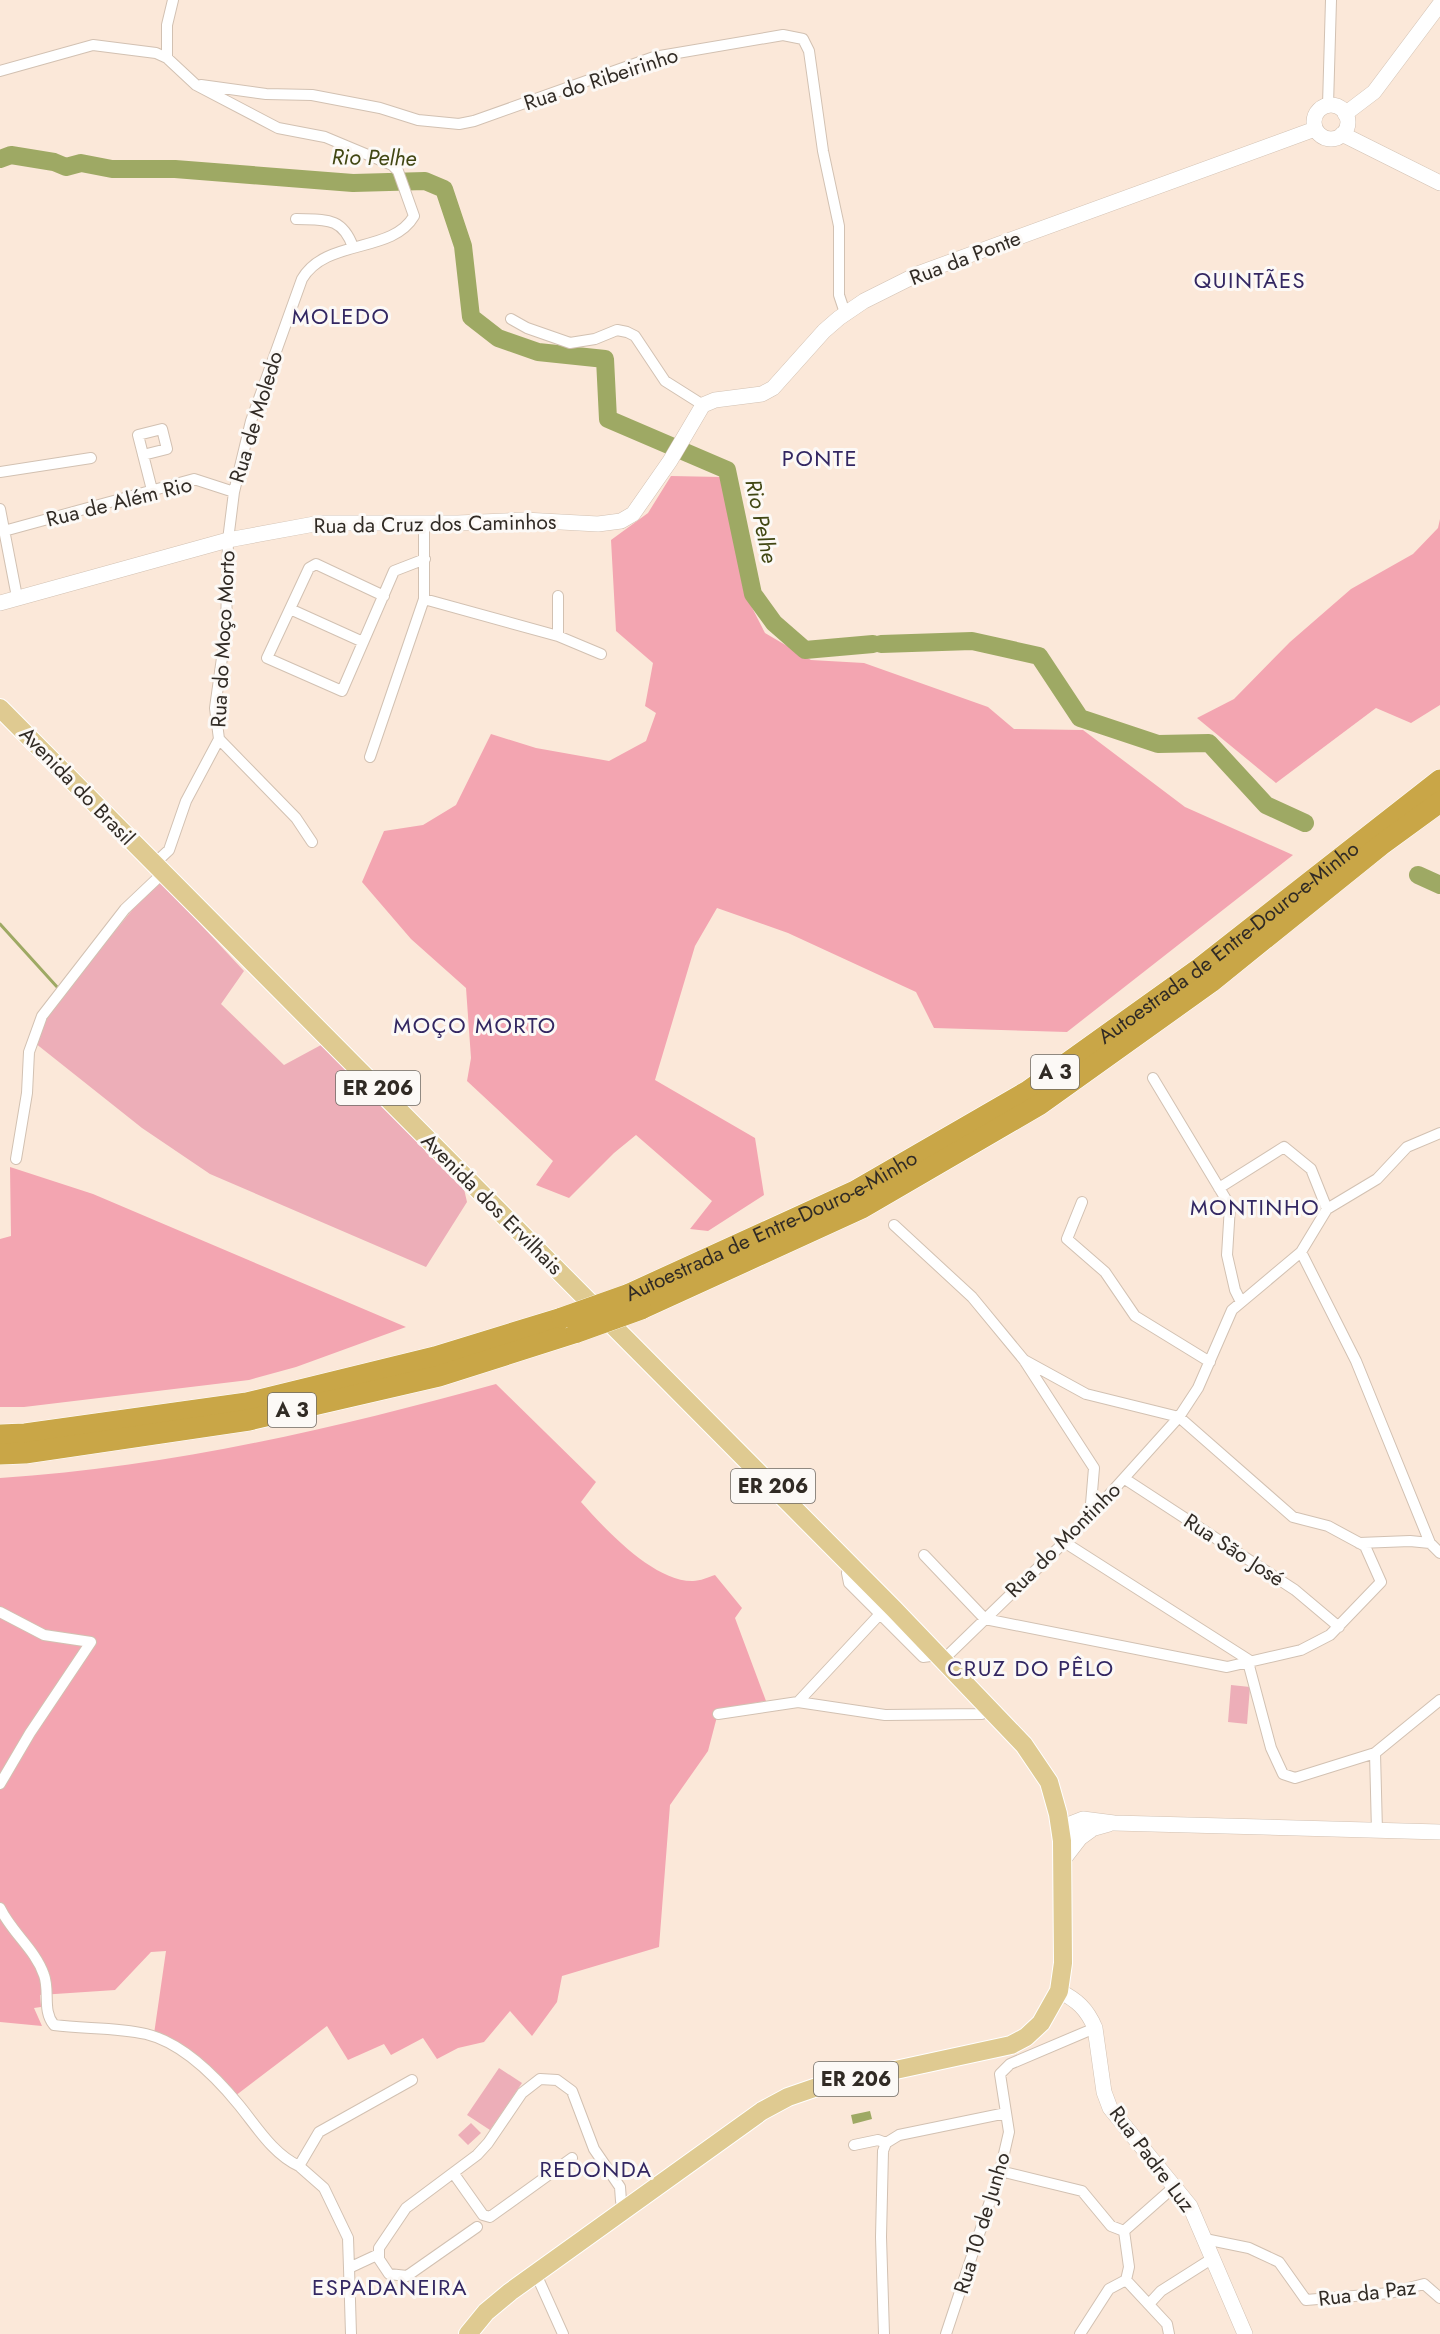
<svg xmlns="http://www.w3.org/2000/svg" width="1440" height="2334" font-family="Jost,sans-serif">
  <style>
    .green { fill: #edaeb8 }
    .forest { fill: #f3a5b1 }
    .water { fill: #9ea964 }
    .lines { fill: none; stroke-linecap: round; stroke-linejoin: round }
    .stream { stroke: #9ea964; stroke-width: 3 }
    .river { stroke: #9ea964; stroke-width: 18 }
    .street-casing { stroke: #d2c1b2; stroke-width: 12 }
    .secondary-casing { stroke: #d2c1b2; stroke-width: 16 }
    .primary-casing { stroke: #fff; stroke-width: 20 }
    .highway-casing { stroke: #fff; stroke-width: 22 }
    .street { stroke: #fff; stroke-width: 10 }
    .secondary { stroke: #fff; stroke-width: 15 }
    .primary { stroke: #dfca91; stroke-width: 18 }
    .highway { stroke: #c9a647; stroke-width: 21 }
    .highway-bridge-casing { stroke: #fff; stroke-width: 22; stroke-linecap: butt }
    .highway-bridge { stroke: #c9a647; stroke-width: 21 }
    .labels { text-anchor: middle; stroke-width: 6; stroke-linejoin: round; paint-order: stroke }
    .shield { fill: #fcf9f6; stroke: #6e6964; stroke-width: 1.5 }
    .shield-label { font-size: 20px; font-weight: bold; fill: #312b25 }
    .street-label { font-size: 21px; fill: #312b25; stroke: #fcf9f6 }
    .water-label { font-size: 22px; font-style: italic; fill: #414713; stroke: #fcf9f6 }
    .neighbourhood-label { font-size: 22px; letter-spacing: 1.5px; fill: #332762; stroke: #fcf9f6 }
  </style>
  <rect width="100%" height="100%" fill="#fbe8d9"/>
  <path class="green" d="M162 883 244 971 221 1004 284 1065 321 1045 464 1189 467 1202 426 1267 210 1174 142 1128 35 1043 43 1019 133 909 155 885Z
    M1231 1685 1250 1687 1247 1724 1228 1722Z
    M499 2068 522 2083 490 2130 467 2115Z
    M471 2123 481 2133 468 2145 458 2135Z"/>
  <path class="forest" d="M671 476 721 477 744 592 765 633 811 660 864 663 988 707 1014 729 1083 730 1185 807 1293 855 1067 1032 934 1028 916 992 788 933 717 908 695 946 655 1080 755 1138 764 1195 708 1231 690 1229 712 1201 636 1135 614 1153 569 1198 536 1185 553 1161 467 1081 471 1058 466 988 411 939 362 882 384 831 423 825 456 805 491 734 536 748 609 761 646 741 656 713 645 706 653 663 616 631 611 540 648 513Z
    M1440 519V705L1411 723 1376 708 1276 783 1197 718 1234 699 1290 642 1351 589 1413 554 1438 528Z
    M10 1167 93 1194 406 1327 296 1367 249 1380 24 1407H0V1239L11 1236Z
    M496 1384 596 1482 581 1502C605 1529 654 1582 693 1581 700 1581 709 1577 715 1575L742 1608 735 1618 766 1701 719 1709 708 1751 670 1805 659 1947 562 1976 557 2002 532 2036 510 2011 484 2042 458 2048 437 2059 423 2038 391 2055 384 2044 348 2060 327 2026 235 2096C213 2069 189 2044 154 2034L166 1951 151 1952 115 1990 40 1995 41 2007 34 2008 42 2026 0 2022V1478C169 1467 333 1429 496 1384Z"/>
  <path class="water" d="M870 2111 872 2119 853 2124 851 2115Z"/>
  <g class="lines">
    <path class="stream" d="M0 924 58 988"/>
    <path class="river" d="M0 159 11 155 54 162 66 167 81 163 112 169H175L353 183 425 181 444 189 463 246 471 317 498 338 538 352 605 359 608 419 727 470 753 594 774 623 805 650 873 644
      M881 644 972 641 1039 656 1080 718 1158 744 1209 743 1266 805 1305 823
      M1418 875 1440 885"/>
    <g class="street-casing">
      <path id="street" d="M167 58V25L173 0
        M0 71 93 45 156 53 167 58 196 85 278 128 325 137 392 165 398 171 414 216C392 254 326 238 302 279L251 421 234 492 228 540 226 629 215 708 219 739 186 801 169 850 154 864
        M201 85 266 94 312 95 380 108 418 120 459 124 474 121 654 57 783 35 803 39 809 51 823 151 839 226V295L845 313
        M1328 105 1331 0
        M296 219C324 220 342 216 353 247
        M511 319 527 328 570 343 595 339 617 330 627 332 635 336 665 381 703 405
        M143 455 167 449 162 429 138 435 152 490
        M0 472 91 458
        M0 509 17 597
        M4 531 194 479 234 492
        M384 596 316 564 309 568 267 658 342 691 394 571 425 559
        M424 599 558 636 601 654
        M290 609 363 642
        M558 636V596
        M219 739 296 818 312 842
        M370 757 424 599V524
        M1153 1078 1230 1206 1227 1255 1235 1290 1241 1302
        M16 1159 27 1093 29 1052 42 1016 125 909 163 873
        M1219 1188 1284 1147 1311 1169 1327 1209
        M1082 1202 1067 1239 1105 1272 1135 1316 1210 1362
        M894 1225 972 1297 1024 1360 1094 1468 1090 1516
        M1301 1252 1356 1361 1430 1543
        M1125 1479 1295 1590 1339 1627
        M1064 1542 1252 1662
        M1359 1543 1410 1541 1430 1543 1440 1553
        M924 1555 985 1619 1227 1667 1301 1650 1330 1635 1381 1582 1365 1546 1328 1526 1293 1517 1179 1417 1086 1394 1024 1360
        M850 1563 847 1573 849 1583 923 1657 938 1655
        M0 1612 44 1635 91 1642 30 1733 0 1784
        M943 1660 1080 1527 1179 1417 1198 1388 1232 1310 1301 1252 1327 1209 1377 1179 1407 1147 1440 1133
        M1248 1662 1271 1748 1283 1774 1295 1778 1375 1753
        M798 1702 885 1715 982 1714 989 1707
        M718 1714 798 1702 880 1614
        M1377 1831 1375 1753 1440 1700
        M0 1908C12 1933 35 1949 44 1975 50 1991 42 2011 54 2025 84 2029 116 2027 146 2034 183 2043 216 2077 239 2105 257 2127 273 2154 299 2166
        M854 2145 878 2140 886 2143
        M1000 2171 1082 2191 1111 2226 1124 2231
        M454 2174 483 2215 490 2217 572 2158
        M477 2227 407 2276 389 2274 379 2259V2248L406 2208 477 2155 488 2143 522 2093 540 2079 557 2080 572 2091 594 2149 620 2187 621 2201 626 2209
        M1205 2239 1249 2248 1279 2262 1306 2300 1390 2293 1424 2284 1440 2298
        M349 2268 348 2238 324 2188 299 2166 319 2132 412 2080
        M536 2274 563 2334
        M1149 2304 1161 2291 1213 2258
        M351 2334 349 2268 379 2254
        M884 2334 881 2237 883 2151 886 2143 899 2135 1006 2113
        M946 2334 1000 2171 1009 2132 1000 2074 1010 2064 1095 2028
        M1080 2334 1109 2289 1126 2280
        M1169 2334 1167 2324 1126 2280 1129 2267 1124 2231 1175 2186"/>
    </g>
    <g class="secondary-casing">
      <path id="secondary" d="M1314 122a17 17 0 1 1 34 0a17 17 0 1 1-34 0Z
        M1345 114 1374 92 1440 4
        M1342 134 1440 183
        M0 603 228 540 320 523H458L524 520 598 524 621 521 633 514 670 461 703 405 715 400 762 394 773 388 824 331 839 318 864 301 920 273 1315 129
        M1060 1828 1083 1819 1114 1823 1440 1832
        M1060 1828 1077 1833 1109 1824
        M1063 1860 1080 1838 1091 1830
        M1059 1991C1077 2000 1087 2009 1095 2028L1104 2092 1110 2108 1190 2206 1245 2334"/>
    </g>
    <g class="primary-casing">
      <path id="primary" d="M0 708 894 1609 1024 1745 1049 1782 1058 1814 1062 1841 1063 1963 1059 1991 1041 2023 1026 2037 1011 2045 817 2087 788 2097 762 2111 510 2292 486 2312 468 2334"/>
    </g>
    <g class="highway-casing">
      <g id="highway">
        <path id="s1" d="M627 1295 855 1191 1028 1091 1200 968 1440 780"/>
        <path d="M641 1309 862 1208 1039 1105 1211 982 1381 845 1440 802"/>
        <path d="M0 1435 25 1434 247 1403 435 1357 562 1318"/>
        <path d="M0 1454 25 1453 249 1420 439 1376 577 1332"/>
      </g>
    </g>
    <use href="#street" class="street"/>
    <use href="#secondary" class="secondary"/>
    <use href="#primary" class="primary"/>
    <use href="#highway" class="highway"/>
    <g class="highway-bridge-casing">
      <path id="highway-bridge" d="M562 1318 627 1295
        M577 1332 641 1309"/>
    </g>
    <use href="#highway-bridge" class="highway-bridge"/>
  </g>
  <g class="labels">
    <g class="shield">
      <rect x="1031" y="1055" width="48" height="34" rx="4.5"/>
      <rect x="336" y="1071" width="84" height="34" rx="4.5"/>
      <rect x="268" y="1393" width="48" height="34" rx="4.5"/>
      <rect x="731" y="1469" width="84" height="34" rx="4.5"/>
      <rect x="814" y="2062" width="84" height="34" rx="4.5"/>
    </g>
    <g class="shield-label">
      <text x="1055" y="1079">A 3</text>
      <text x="378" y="1095">ER 206</text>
      <text x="292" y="1417">A 3</text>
      <text x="773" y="1493">ER 206</text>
      <text x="856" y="2086">ER 206</text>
    </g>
    <g class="street-label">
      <text transform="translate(601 79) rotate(-18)" y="7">Rua do Ribeirinho</text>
      <text transform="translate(965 258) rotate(-21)" y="7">Rua da Ponte</text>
      <text transform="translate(256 417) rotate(-73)" y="7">Rua de Moledo</text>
      <text transform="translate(119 502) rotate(-14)" y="7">Rua de Além Rio</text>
      <text transform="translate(435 524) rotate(-1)" y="7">Rua da Cruz dos Caminhos</text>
      <text transform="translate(223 639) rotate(-87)" y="7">Rua do Moço Morto</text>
      <text transform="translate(77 786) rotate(46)" y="7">Avenida do Brasil</text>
      <text dy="7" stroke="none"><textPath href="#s1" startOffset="700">Autoestrada de Entre-Douro-e-Minho</textPath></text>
      <text transform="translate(492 1204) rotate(45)" y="7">Avenida dos Ervilhais</text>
      <text dy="7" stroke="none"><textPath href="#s1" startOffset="160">Autoestrada de Entre-Douro-e-Minho</textPath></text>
      <text transform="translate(1063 1540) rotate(-45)" y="7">Rua do Montinho</text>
      <text transform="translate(1234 1550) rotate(33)" y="7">Rua São José</text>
      <text transform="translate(1152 2159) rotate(53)" y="7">Rua Padre Luz</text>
      <text transform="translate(982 2223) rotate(-73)" y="7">Rua 10 de Junho</text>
      <text transform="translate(1367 2293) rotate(-7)" y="7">Rua da Paz</text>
    </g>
    <g class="water-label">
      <text transform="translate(374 157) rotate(1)" y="8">Rio Pelhe</text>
      <text transform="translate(762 521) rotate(78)" y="8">Rio Pelhe</text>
    </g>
    <g class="neighbourhood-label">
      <text x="1250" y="288">QUINTÃES</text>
      <text x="341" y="324">MOLEDO</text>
      <text x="820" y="466">PONTE</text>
      <text x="475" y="1033">MOÇO MORTO</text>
      <text x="1255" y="1215">MONTINHO</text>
      <text x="1031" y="1676">CRUZ DO PÊLO</text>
      <text x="596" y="2177">REDONDA</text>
      <text x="390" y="2295">ESPADANEIRA</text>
    </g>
  </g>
</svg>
